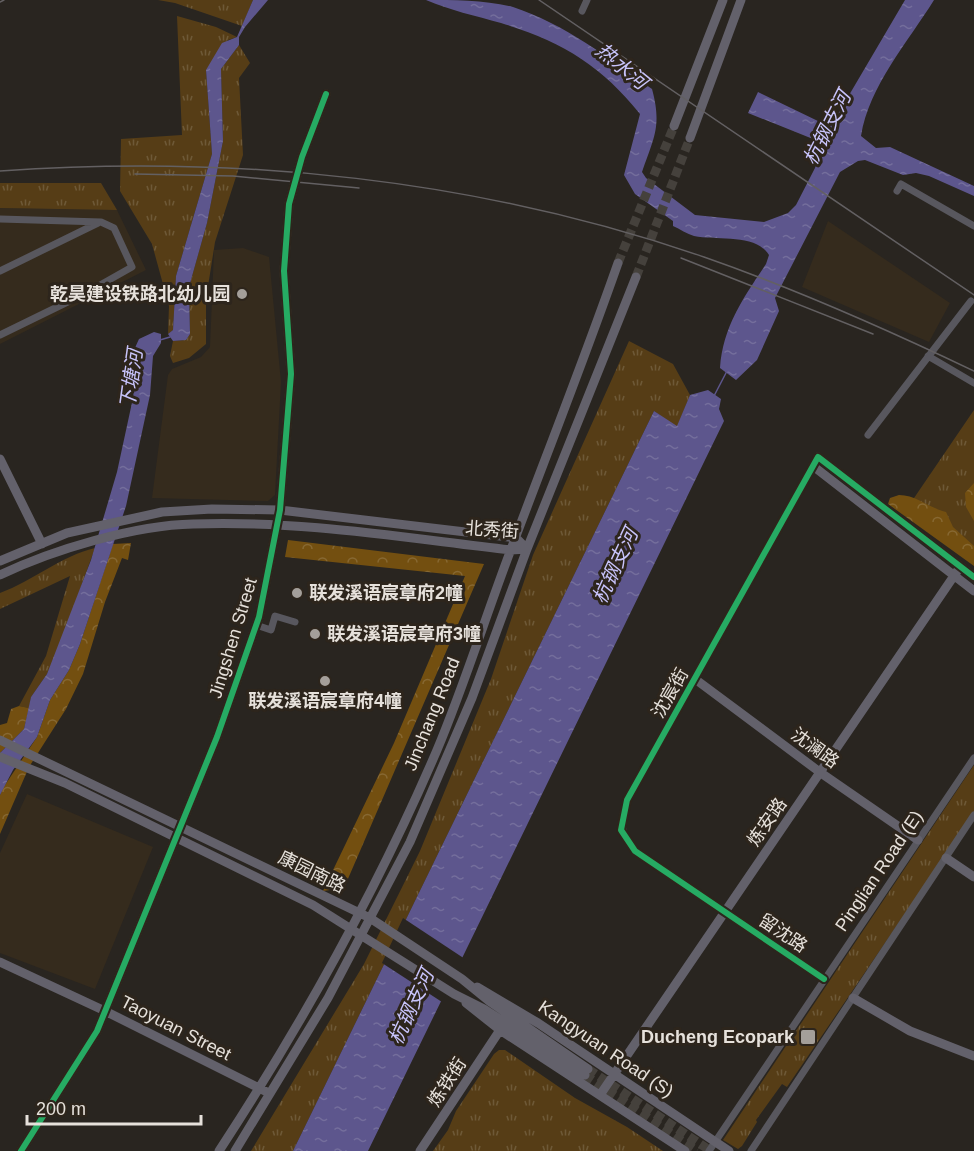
<svg xmlns="http://www.w3.org/2000/svg" width="974" height="1151" font-family="Helvetica,'Noto Sans SC',sans-serif">
  <style>
    .built { fill: #352b1d }
    .grass { fill: url(#grass-tufts) }
    .forest { fill: url(#forest-crowns) }
    .water { fill: url(#water-ripples) }
    .pier { fill: #292520 }
    .lines { fill: none; stroke-linecap: round; stroke-linejoin: round }
    .stream { stroke: #5d568d; stroke-width: 1.5 }
    .secondary-tunnel { stroke: #45413c; stroke-width: 9; stroke-dasharray: 9 4.5; stroke-linecap: butt }
    .street { stroke: #58575e; stroke-width: 7 }
    .secondary { stroke: #63616b; stroke-width: 9 }
    .rail { stroke: #636062; stroke-width: 1.5 }
    .cycleway-casing { stroke: #2d251c; stroke-width: 10 }
    .cycleway { stroke: #26ab63; stroke-width: 6 }
    .poi-dot { fill: #a49f9a; stroke: #2d251c; stroke-width: 2 }
    .labels { text-anchor: middle; stroke-width: 6; stroke-linejoin: round; paint-order: stroke }
    .poi-label { font-size: 18px; font-weight: bold; fill: #e6e1db; stroke: #2d251c; text-anchor: end }
    .street-label { font-size: 18px; fill: #e6e1db; stroke: #2d251c }
    .water-label { font-size: 20px; font-style: italic; fill: #c7c3fa; stroke: #2d251c }
  </style>
  <defs>
    <pattern id="grass-tufts" width="24" height="20" patternUnits="userSpaceOnUse" patternTransform="scale(1.5)"><rect width="24" height="20" fill="#563d16"/><path d="M3 7l-1-3M5 7V3M7 7l1-3M15 17l-1-3M17 17v-4M19 17l1-3" fill="none" stroke="#6e5937"/></pattern>
    <pattern id="forest-crowns" width="20" height="18" patternUnits="userSpaceOnUse" patternTransform="scale(1.5)"><rect width="20" height="18" fill="#734f10"/><path d="M2 6a3 3 0 1 1 6 0M12 15a3 3 0 1 1 6 0" fill="none" stroke="#876832"/></pattern>
    <pattern id="water-ripples" width="26" height="14" patternUnits="userSpaceOnUse" patternTransform="scale(1.5)"><rect width="26" height="14" fill="#5d568d"/><path d="M2 4q2-2 4 0t4 0M15 11q2-2 4 0t4 0" fill="none" stroke="#746e9c"/></pattern>
  </defs>
  <rect width="100%" height="100%" fill="#292520"/>
  <path class="built" d="M0 208 117 210 146 270 0 344Z
    M828 221 950 303 929 342 802 287Z
    M243 248 269 257 281 382 275 495 268 501 152 498 168 375 172 369 201 357 210 347 214 250Z
    M27 794 153 847 95 989 0 953V853Z"/>
  <path class="grass" d="M158 0H253L242 26 175 3Z
    M177 16 216 27 237 37 228 40 206 70 212 154 176 276 173 330 168 334 169 306 152 244 120 191 121 139 182 135Z
    M239 45 250 63 239 78 243 155 215 242 206 299V344L189 358 173 363 170 356 173 341 186 340 190 334 189 287 207 223 223 141 221 69Z
    M0 183H101L117 210 0 208Z
    M629 341 673 364 690 395 677 427 654 411 293 1151H251L364 964 420 851 491 679 533 555Z
    M974 410V547L912 501Z
    M95 548 59 647 47 674 31 697 29 708 19 706 46 656 70 576 0 609V593C33 581 61 556 95 548Z
    M974 765V812L787 1087 782 1084 756 1120 757 1122 742 1146 738 1149 723 1140Z
    M499 1050H505L575 1098 627 1127 663 1151H433L448 1130 456 1111 494 1054Z"/>
  <path class="forest" d="M974 483V521L966 507 965 493Z
    M899 495C916 495 929 508 946 512L953 527 974 546V566L888 504 890 498Z
    M288 540 484 564 344 888 323 891 394 743 465 576 285 557Z
    M131 543 128 560 122 558 105 602 83 674 66 709 29 767 0 834V795L3 788 37 737 50 700 69 670 80 644 113 544Z
    M19 706 29 708 24 729 0 753V725L7 723 11 709Z"/>
  <path class="water" d="M253 0H268L245 27 239 37V45L221 69 223 141 207 223 189 287 190 334 186 340 173 341 168 334 173 330 176 276 212 154 206 70 222 43 237 37Z
    M426 0C454 0 486 0 513 7 565 24 608 58 652 89 662 126 654 137 642 172L646 178 695 215 764 222 788 213 796 205 815 168 819 152 813 139 748 113 758 92 820 122 835 119 905 0H934C908 42 869 86 861 136L876 148 890 147 974 186V196L929 176 916 173 903 175 865 160 858 161 840 172 775 298 779 311 757 360 736 380 720 368C723 326 744 297 766 264L769 255C755 233 718 241 694 236 687 234 680 229 673 226V221L635 194 624 175 640 114C601 65 561 41 501 23 476 16 449 10 426 0Z
    M154 332 161 334V343L153 356 150 395 126 506 80 644 69 670 50 700 37 737 13 770 0 795V753L24 729 31 697 47 674 91 560 117 472 133 398 136 369 134 350 139 339Z
    M708 390 721 399 719 409 724 421 368 1151H293L654 411 677 426 690 395Z"/>
  <path class="pier" d="M403 918 465 959 442 1002 382 963Z"/>
  <g class="lines">
    <path class="stream" d="M160 340 170 337
      M714 396 727 371"/>
    <path class="secondary-tunnel" d="M618 263 674 126
      M636 277 690 138
      M588 1069 711 1151
      M585 1075 697 1151"/>
    <path class="street" d="M582 11 587 0
      M897 191 901 184 974 226
      M0 219 101 222 114 228 132 267 86 293 0 335
      M0 271 98 223
      M928 356 974 383
      M868 435 971 301
      M818 457 627 800C620 821 619 834 635 851L824 979
      M256 625 271 630 275 616 295 622
      M709 1151 974 758
      M751 1151 974 815"/>
    <path class="secondary" d="M674 126 723 0
      M690 138 741 0
      M818 457 974 577
      M0 459 42 544
      M813 466 974 591
      M0 561 67 533 162 512 212 509 280 510 516 538 527 549
      M0 575C52 550 135 525 193 524 299 520 405 538 511 550L527 549
      M695 679 821 773 918 840
      M0 740 370 918 462 979 489 1001 588 1069
      M0 757 65 783 313 905 454 994 484 1009 585 1075
      M946 858 974 877
      M0 962 105 1011 265 1091
      M477 987 538 1023 729 1151
      M853 998 910 1031 974 1056
      M466 1003 500 1030 685 1151
      M600 1095 960 567
      M21 1151 97 1031 217 737 259 617 280 510 291 374 284 271 289 204 302 157 326 94
      M219 1151C302 1024 377 890 437 750 464 686 485 618 510 552 546 456 584 360 618 263
      M235 1151 328 998 410 842 472 698 527 549 636 277
      M420 1151 500 1030"/>
    <path class="rail" d="M539 0 974 295
      M0 2 4 0
      M0 171C237 154 478 179 704 257 796 289 886 329 974 371
      M135 174 233 176 359 188
      M681 258 873 334"/>
    <g class="cycleway-casing">
      <path id="cycleway" d="M824 979 635 851 621 830 627 800 818 457 974 577
        M21 1151 97 1031 217 737 259 617 280 510 291 374 284 271 289 204 302 157 326 94"/>
    </g>
    <use href="#cycleway" class="cycleway"/>
  </g>
  <g class="poi-dot">
    <circle cx="242" cy="294" r="6"/>
    <circle cx="297" cy="593" r="6"/>
    <circle cx="315" cy="634" r="6"/>
    <circle cx="325" cy="681" r="6"/>
    <rect x="800" y="1029" width="16" height="16" rx="3"/>
  </g>
  <g class="labels">
    <g class="poi-label">
      <text x="230" y="300">乾昊建设铁路北幼儿园</text>
      <text x="309" y="599" text-anchor="start">联发溪语宸章府2幢</text>
      <text x="327" y="640" text-anchor="start">联发溪语宸章府3幢</text>
      <text x="325" y="707" text-anchor="middle">联发溪语宸章府4幢</text>
      <text x="794" y="1043">Ducheng Ecopark</text>
    </g>
    <g class="street-label">
      <text transform="translate(492 530) rotate(4)" y="6">北秀街</text>
      <text transform="translate(233 638) rotate(-73)" y="6">Jingshen Street</text>
      <text transform="translate(670 693) rotate(-60)" y="6">沈宸街</text>
      <text transform="translate(432 714) rotate(-68)" y="6">Jinchang Road</text>
      <text transform="translate(815 748) rotate(36)" y="6">沈澜路</text>
      <text transform="translate(767 822) rotate(-55)" y="6">炼安路</text>
      <text transform="translate(879 871) rotate(-56)" y="6">Pinglian Road (E)</text>
      <text transform="translate(312 872) rotate(26)" y="6">康园南路</text>
      <text transform="translate(783 933) rotate(34)" y="6">留沈路</text>
      <text transform="translate(176 1028) rotate(27)" y="6">Taoyuan Street</text>
      <text transform="translate(606 1049) rotate(34)" y="6">Kangyuan Road (S)</text>
      <text transform="translate(447 1082) rotate(-57)" y="6">炼铁街</text>
    </g>
    <g class="water-label">
      <text transform="translate(622 66) rotate(39)" y="7">热水河</text>
      <text transform="translate(827 128) rotate(-63)" y="7">杭钢支河</text>
      <text transform="translate(131 379) rotate(-82)" y="7">下塘河</text>
      <text transform="translate(615 566) rotate(-65)" y="7">杭钢支河</text>
      <text transform="translate(411 1007) rotate(-65)" y="7">杭钢支河</text>
    </g>
  </g>
  <path d="M27 1115v9h174v-9" fill="none" stroke="#e6e1db" stroke-width="3"/>
  <text x="36" y="1115" font-size="18" fill="#e6e1db" stroke="#2d251c" stroke-width="4.5" paint-order="stroke">200 m</text>
</svg>
